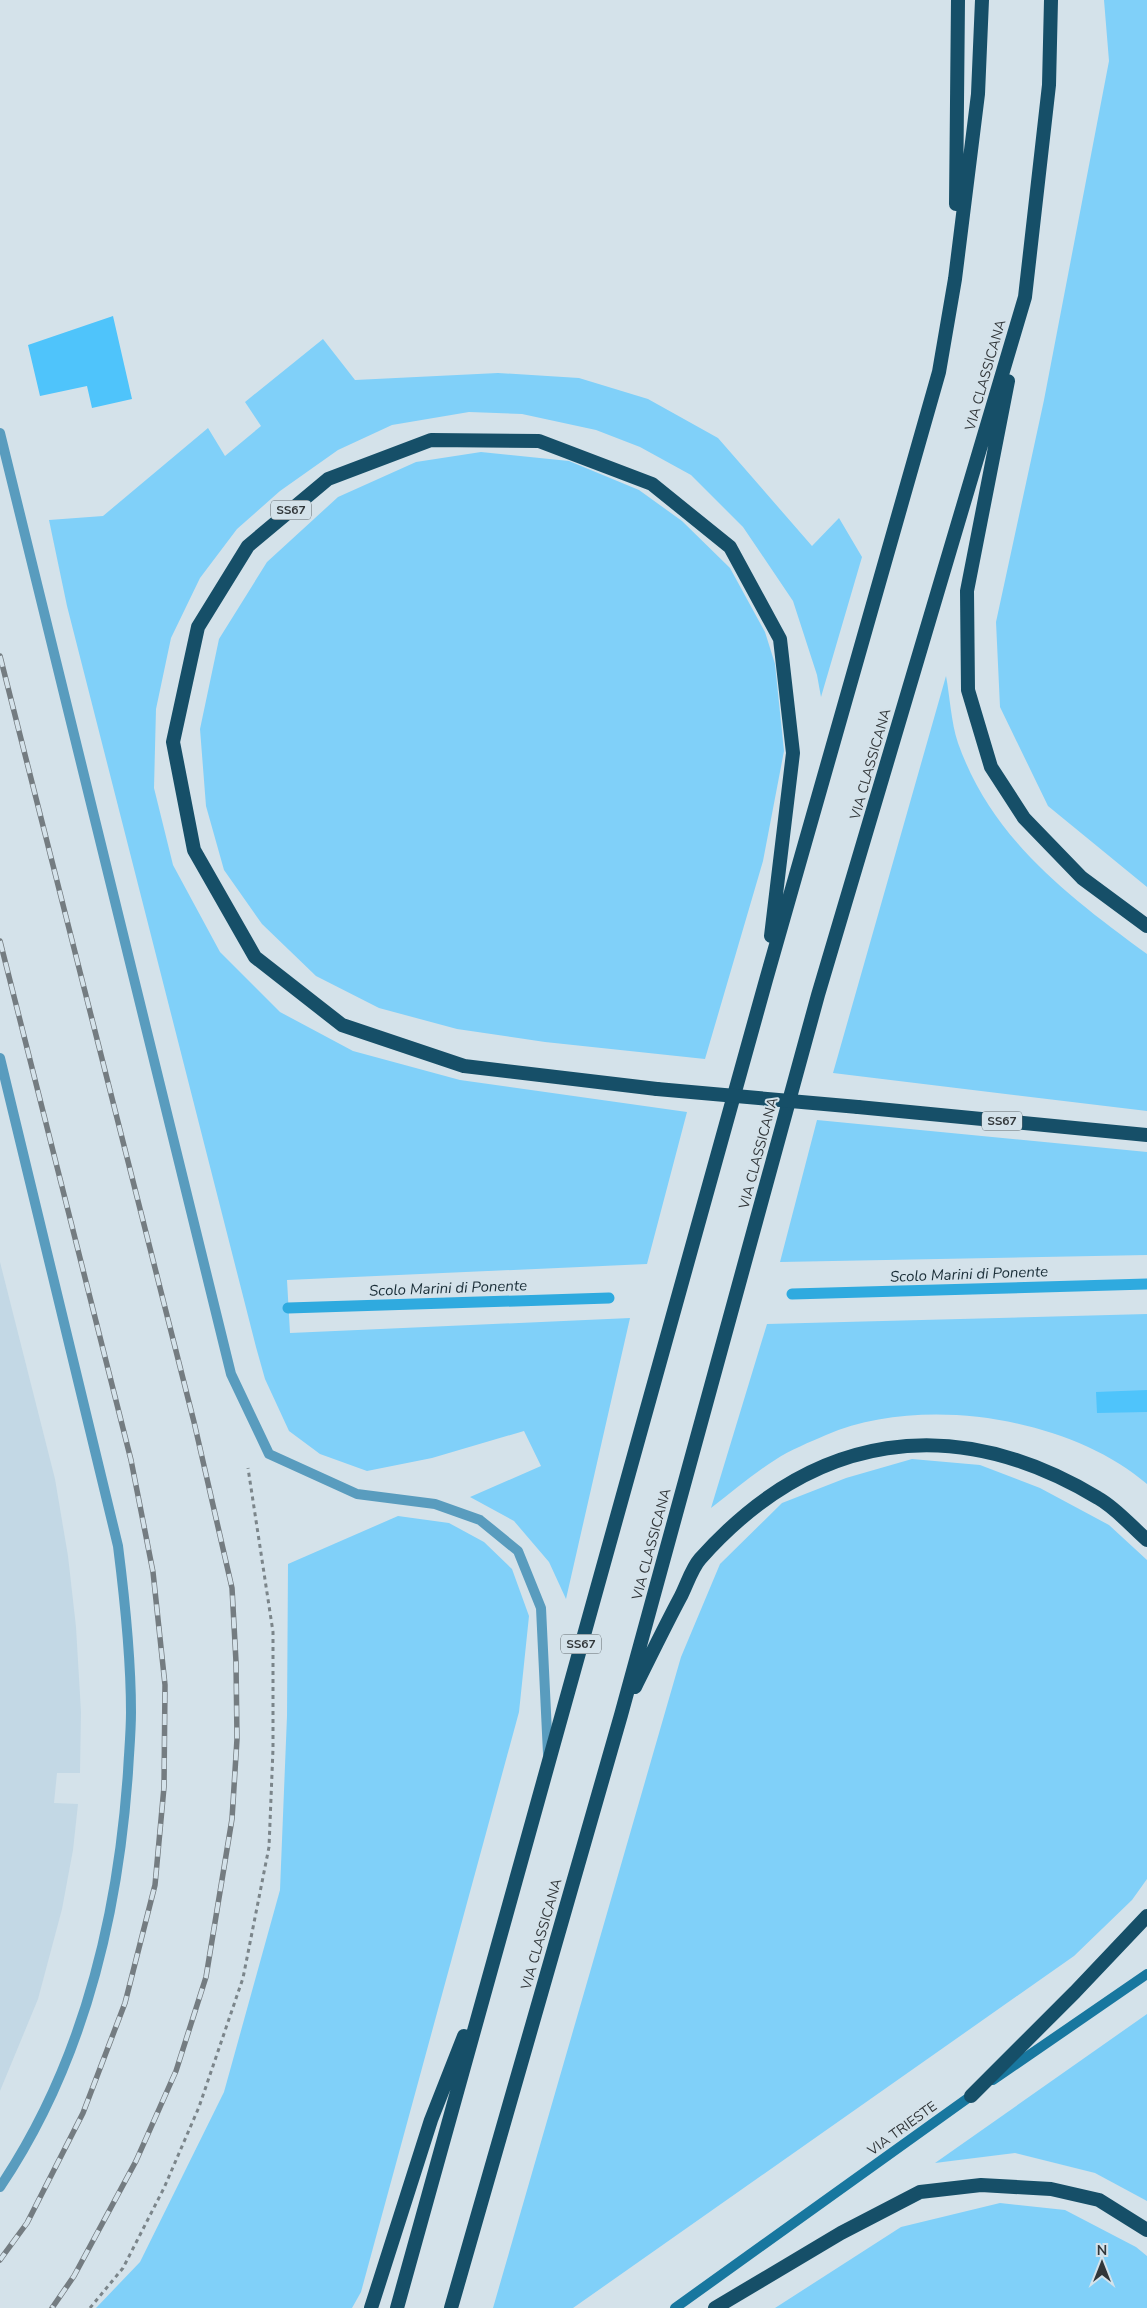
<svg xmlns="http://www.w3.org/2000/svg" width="1147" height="2308" font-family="'Nunito Sans',sans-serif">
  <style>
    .built { fill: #c3d8e5 }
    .green { fill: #80d0f9 }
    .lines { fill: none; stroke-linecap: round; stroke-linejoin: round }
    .stream { stroke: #2faadf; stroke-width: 11 }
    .building { fill: #4fc4fb }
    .path { stroke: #7b858a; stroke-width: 3; stroke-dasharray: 4 4; stroke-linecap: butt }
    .service { stroke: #599cbe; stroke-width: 10 }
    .secondary { stroke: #18779f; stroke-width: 10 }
    .trunk { stroke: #164f68; stroke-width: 14 }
    .rail-casing { stroke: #747c81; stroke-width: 5.5 }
    .rail { stroke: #d4e2ea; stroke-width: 4; stroke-dasharray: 11; stroke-linecap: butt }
    .trunk-bridge { stroke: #164f68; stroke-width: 14 }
    .labels { text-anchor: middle; stroke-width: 4; stroke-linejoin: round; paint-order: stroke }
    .shield { fill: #d4e2ea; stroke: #636a6f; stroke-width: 1 }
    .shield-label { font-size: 12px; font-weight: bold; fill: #32373a }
    .street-label { font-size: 14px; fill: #32373a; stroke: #d4e2ea }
    .water-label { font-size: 15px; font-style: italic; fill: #1a2e38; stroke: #d4e2ea }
  </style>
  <rect width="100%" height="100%" fill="#d4e2ea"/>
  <path class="built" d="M0 1262 55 1479 68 1556 76 1627 81 1712 80 1773H57L54 1803 78 1804 73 1850 62 1909 38 1999 0 2091Z"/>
  <path class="green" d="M1104 0H1147V887L1048 806 1000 707 996 622 1044 400 1109 61Z
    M323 339 355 380 498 373 579 378 648 399 718 438 812 546 839 518 862 557 821 697 817 675 793 601 743 527 691 475 640 447 596 430 522 414 469 412 392 425 338 450 280 491 237 529 200 578 171 638 156 709 154 788 173 865 220 952 280 1012 353 1051 460 1080 687 1112 647 1264 287 1280 290 1333 630 1318 566 1599 549 1562 514 1521 470 1497 541 1466 524 1431 432 1458 367 1471 320 1454 289 1431 265 1379 256 1347 67 606 49 520 103 516 208 428 225 456 261 426 245 402Z
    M481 452 569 461 639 490 682 521 730 568 765 632 775 664 784 751 763 861 705 1059 545 1042 457 1029 379 1008 316 976 262 924 224 870 206 806 200 729 219 639 267 562 338 497 416 462Z
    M946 676C950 697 951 722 958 743 992 839 1068 896 1147 954V1111L833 1073Z
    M817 1120 1147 1152V1255L780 1262Z
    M1147 1314V1484C1069 1417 922 1394 826 1435 810 1442 790 1450 775 1460 753 1474 732 1492 711 1508L767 1324Z
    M912 1459 980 1465 1040 1488 1109 1525 1147 1560V1879L1132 1900 1074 1956 573 2308H493L681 1657 720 1564 782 1503 846 1478Z
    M398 1516 449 1523 484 1542 512 1569 529 1616 519 1712 361 2292 352 2308H96L140 2262 224 2092 280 1890 287 1716 288 1564Z
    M1147 2014V2201L1095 2173 1015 2153 935 2163Z
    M1000 2203 1065 2210 1136 2247 1147 2256V2308H775L901 2227Z"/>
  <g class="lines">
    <path class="stream" d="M792 1294 1147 1284
      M288 1308 609 1298"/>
  </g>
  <path class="building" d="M113 316 132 399 92 408 87 386 40 396 28 345Z
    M1147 1390V1412L1097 1413 1096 1392Z"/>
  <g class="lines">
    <path class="path" d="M90 2308 123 2268 164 2188 199 2107 243 1978 269 1847 273 1749V1632L248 1468"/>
    <path class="service" d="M0 433 231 1374 269 1454 357 1494 435 1504 480 1520 518 1551 541 1608 548 1754
      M0 1058 118 1546C125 1601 131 1656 131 1712 131 1732 129 1752 128 1772 118 1917 82 2065 0 2187"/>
    <path class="secondary" d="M993 2080 1147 1974
      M675 2308 975 2093"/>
    <path class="trunk" d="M956 204 958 0
      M1008 381 967 591 968 690 991 767 1024 818 1082 878 1147 926
      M657 1089 464 1066 342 1025 255 957 194 850 173 742 198 627 248 546 328 479 431 440 539 441 652 484 730 547 780 639 793 753 771 936
      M858 1107 1147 1135
      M635 1687C650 1657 665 1626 681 1596 687 1584 692 1568 700 1559 813 1432 953 1411 1098 1498 1116 1508 1131 1526 1147 1540
      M971 2096 1075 1992 1147 1916
      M371 2308 431 2120 464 2036
      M397 2308 766 980 939 372 955 279 978 94 982 0
      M451 2308 621 1715 818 995 1025 297 1049 85 1051 0
      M715 2308 841 2233 920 2192 981 2185 1051 2189 1099 2200 1147 2230"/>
    <g class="rail-casing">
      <path id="rail" d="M0 656 194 1422 232 1588 236 1662 237 1739 232 1819 206 1977 176 2071 136 2161 74 2276 52 2308
        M0 941 131 1460 153 1572 165 1685 164 1787 155 1885 125 2003 83 2113 27 2223 0 2260"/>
    </g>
    <use href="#rail" class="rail"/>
    <path class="trunk-bridge" d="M657 1089 858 1107"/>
  </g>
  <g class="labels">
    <g class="shield">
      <rect x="271" y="500.5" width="40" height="19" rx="4"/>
      <rect x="982" y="1111.5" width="40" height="19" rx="4"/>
      <rect x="561" y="1634.5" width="40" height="19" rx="4"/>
    </g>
    <g class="shield-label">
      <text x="291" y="514">SS67</text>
      <text x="1002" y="1125">SS67</text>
      <text x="581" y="1648">SS67</text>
    </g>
    <g class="street-label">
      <text transform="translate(985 375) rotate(-74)" y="5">VIA CLASSICANA</text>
      <text transform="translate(870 764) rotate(-74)" y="5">VIA CLASSICANA</text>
      <text transform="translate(758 1153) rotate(-75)" y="5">VIA CLASSICANA</text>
      <text transform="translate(651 1544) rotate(-75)" y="5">VIA CLASSICANA</text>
      <text transform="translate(541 1934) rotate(-74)" y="5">VIA CLASSICANA</text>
      <text transform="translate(902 2128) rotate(-36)" y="5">VIA TRIESTE</text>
    </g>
    <g class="water-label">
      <text transform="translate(969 1274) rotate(-2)" y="5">Scolo Marini di Ponente</text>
      <text transform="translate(448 1288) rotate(-2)" y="5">Scolo Marini di Ponente</text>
    </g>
  </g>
  <g transform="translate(1102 2263)" stroke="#d4e2ea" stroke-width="4" paint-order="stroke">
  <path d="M0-4L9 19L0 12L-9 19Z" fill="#32373a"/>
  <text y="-8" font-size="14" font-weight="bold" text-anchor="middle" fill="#32373a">N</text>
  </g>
</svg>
